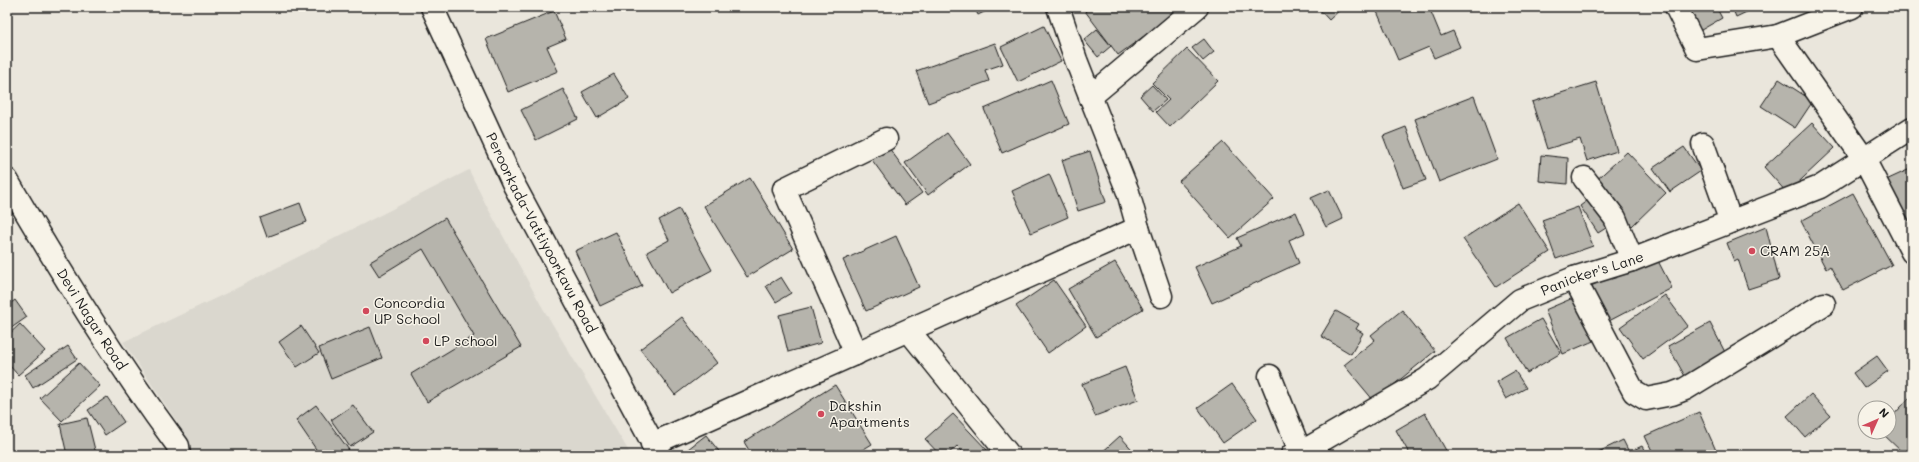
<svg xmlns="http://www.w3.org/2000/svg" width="1919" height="462" font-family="Mali,sans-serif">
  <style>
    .built { fill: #dad7ce }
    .building { fill: #b6b4ac; stroke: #1c1c1c }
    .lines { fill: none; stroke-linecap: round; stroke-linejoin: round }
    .street-casing { stroke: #1c1c1c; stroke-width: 25 }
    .secondary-casing { stroke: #1c1c1c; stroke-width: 25 }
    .street { stroke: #f7f3e8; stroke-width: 22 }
    .secondary { stroke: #f7f3e8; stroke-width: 22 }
    .poi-dot { fill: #d1495b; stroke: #f7f3e8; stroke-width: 1.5 }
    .labels { text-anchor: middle; stroke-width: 3; stroke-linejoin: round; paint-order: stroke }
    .street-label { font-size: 14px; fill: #1c1c1c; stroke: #f7f3e8 }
    .poi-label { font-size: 14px; fill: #1c1c1c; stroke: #f7f3e8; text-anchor: start }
  </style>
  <rect width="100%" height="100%" fill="#eae6dc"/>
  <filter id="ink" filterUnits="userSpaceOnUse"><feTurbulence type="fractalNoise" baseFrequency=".025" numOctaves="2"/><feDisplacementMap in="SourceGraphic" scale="8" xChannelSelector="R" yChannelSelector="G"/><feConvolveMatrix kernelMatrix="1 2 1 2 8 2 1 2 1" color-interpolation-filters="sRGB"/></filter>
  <g filter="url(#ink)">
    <path class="built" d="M469 170 485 203 541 305 631 455H194L179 425 123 342 233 290Z"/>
    <path class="building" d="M974 7H994L978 15Z
      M1090 7H1184L1118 55 1085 11Z
      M1317 7H1343L1329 20Z
      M1375 7H1429L1441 36 1453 31 1460 47 1434 58 1429 47 1398 60Z
      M1681 7H1716L1722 18 1696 33Z
      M1732 7H1757L1736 17Z
      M554 11 566 39 547 47 558 71 508 92 486 39Z
      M1044 26 1061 61 1018 82 1001 47Z
      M1097 29 1111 46 1098 57 1084 40Z
      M1204 39 1214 52 1203 61 1192 48Z
      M995 43 1003 64 985 70 989 81 928 103 916 71Z
      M1187 49 1218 81 1170 127 1156 112 1169 100 1152 83Z
      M614 74 629 99 597 118 582 92Z
      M1779 79 1813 101 1795 128 1761 106Z
      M1051 80 1069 124 1002 153 984 109Z
      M1596 82 1617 151 1587 161 1580 139 1547 149 1532 102Z
      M1152 85 1166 100 1153 111 1140 96Z
      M563 89 578 119 536 140 521 110Z
      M1474 96 1497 159 1439 182 1415 119Z
      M1812 123 1835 148 1787 193 1764 167Z
      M1406 127 1426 180 1403 188 1383 136Z
      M947 133 970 164 928 195 905 163Z
      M1223 142 1274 199 1230 238 1179 181Z
      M1684 147 1701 171 1670 192 1653 168Z
      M889 148 922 193 905 205 872 160Z
      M1090 151 1106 202 1078 211 1062 160Z
      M1627 152 1666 193 1632 226 1592 184Z
      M1541 155 1568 158 1567 184 1539 181Z
      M1910 169 1912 173V227L1894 235 1871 187Z
      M1049 174 1068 217 1031 233 1012 191Z
      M750 178 793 249 747 277 704 206Z
      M1329 190 1343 219 1326 227 1311 198Z
      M1853 193 1892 265 1843 290 1830 266 1826 269 1801 221Z
      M1595 195 1614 223 1598 233 1580 206Z
      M300 203 307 222 267 237 260 218Z
      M1518 203 1550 252 1496 287 1463 239Z
      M1578 207 1593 246 1556 259 1542 220Z
      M679 209 712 270 669 293 647 252 669 240 659 220Z
      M1296 212 1305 233 1289 240 1299 263 1212 303 1195 267 1241 246 1237 238Z
      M445 218 521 347 427 402 411 374 474 336 423 249 379 276 370 262Z
      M1766 227 1779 279 1748 289 1738 259 1734 261 1727 243Z
      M616 232 642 286 600 306 575 251Z
      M896 236 919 287 866 311 843 260Z
      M1657 259 1672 288 1609 321 1591 286 1624 269 1627 274Z
      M1115 262 1143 309 1096 337 1068 289Z
      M781 277 791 293 776 302 766 286Z
      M1054 280 1086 326 1048 353 1016 306Z
      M1580 295 1598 339 1563 354 1545 310Z
      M1665 295 1688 326 1643 359 1620 327Z
      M15 300 27 317 7 331V306Z
      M811 307 821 343 788 352 779 315Z
      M1402 310 1435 351 1374 401 1344 365 1375 340 1371 335Z
      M1336 311 1359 324 1356 329 1363 333 1351 354 1321 336Z
      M682 317 717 363 675 395 640 349Z
      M1541 319 1561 353 1527 373 1507 338Z
      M1710 323 1727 356 1686 378 1668 346Z
      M20 324 45 351 18 375 7 363V336Z
      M301 326 319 353 297 367 279 342Z
      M370 327 382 358 331 379 319 348Z
      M68 346 77 359 33 388 25 375Z
      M1877 356 1888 371 1864 388 1853 373Z
      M79 363 100 386 62 421 40 398Z
      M1125 367 1138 400 1095 416 1082 384Z
      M1515 371 1526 388 1506 399 1496 382Z
      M1232 384 1257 419 1223 443 1198 408Z
      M835 385 872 444 854 455H752L744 442Z
      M1811 394 1830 415 1805 437 1787 416Z
      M1912 395V455H1905L1881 432H1889V420Z
      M107 397 124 422 105 435 88 410Z
      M316 405 349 450 342 455H320L296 420Z
      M353 405 373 432 350 447 331 420Z
      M1699 412 1718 455H1654L1645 436Z
      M1425 413 1448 454 1446 455H1410L1396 430Z
      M953 414 989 452 985 455H966L957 446 947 455H940L925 439Z
      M87 418 96 454 67 455 60 424Z
      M706 435 722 455H693L688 449Z
      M1120 436 1137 455H1099Z
      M1623 440 1629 452 1642 446 1647 455H1592Z"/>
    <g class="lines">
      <g class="street-casing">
        <g id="street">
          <path d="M1676 7 1697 49 1778 36"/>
          <path d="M1852 7 1778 36 1864 159 1912 252"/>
          <path d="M1090 97 1197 7"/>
          <path d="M1703 144 1731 222"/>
          <path d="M1584 178 1615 218 1632 260"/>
          <path id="s1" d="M7 180C60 271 115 361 178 446L179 455"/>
          <path d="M1138 228 1161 296"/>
          <path d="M1574 278 1634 392 1646 399 1672 394 1685 389 1824 304"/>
          <path d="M909 331 1009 455"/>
          <path d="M856 354 784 189 886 139"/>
          <path d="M1270 376 1300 451"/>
          <path d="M652 444 1138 228 1128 192 1076 60 1058 7"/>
          <path id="s2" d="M1292 455 1312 446 1427 379 1520 300 1574 278 1632 260 1820 187 1912 128"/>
        </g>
      </g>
      <g class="secondary-casing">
        <g id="secondary">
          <path id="s3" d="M432 7 514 185 659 455"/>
        </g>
      </g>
      <use href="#street" class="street"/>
      <use href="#secondary" class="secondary"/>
    </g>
  </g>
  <g class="poi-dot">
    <circle cx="1752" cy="251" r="4"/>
    <circle cx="366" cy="311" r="4"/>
    <circle cx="426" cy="341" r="4"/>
    <circle cx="821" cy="414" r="4"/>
  </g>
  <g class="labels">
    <g class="street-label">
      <text dy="5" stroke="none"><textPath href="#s3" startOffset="251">Peroorkada-Vattiyoorkavu Road</textPath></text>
      <text dy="5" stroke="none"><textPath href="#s2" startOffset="354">Panicker's Lane</textPath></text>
      <text dy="5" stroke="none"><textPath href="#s1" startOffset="163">Devi Nagar Road</textPath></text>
    </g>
    <g class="poi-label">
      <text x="1760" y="256">CRAM 25A</text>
      <text x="374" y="308">Concordia<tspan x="374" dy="16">UP School</tspan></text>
      <text x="434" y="346">LP school</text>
      <text x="829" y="411">Dakshin<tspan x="829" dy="16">Apartments</tspan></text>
    </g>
  </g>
  <rect width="1919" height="462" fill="none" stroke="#f7f3e8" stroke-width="24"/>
  <rect x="12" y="12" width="1895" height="438" fill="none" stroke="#1c1c1c" stroke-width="1.5" filter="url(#ink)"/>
  <g transform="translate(1877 420) rotate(45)"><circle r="19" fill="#f7f3e8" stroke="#9f9d96"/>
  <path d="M0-3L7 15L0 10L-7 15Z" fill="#d1495b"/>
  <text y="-6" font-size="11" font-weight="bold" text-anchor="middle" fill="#1c1c1c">N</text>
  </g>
</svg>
